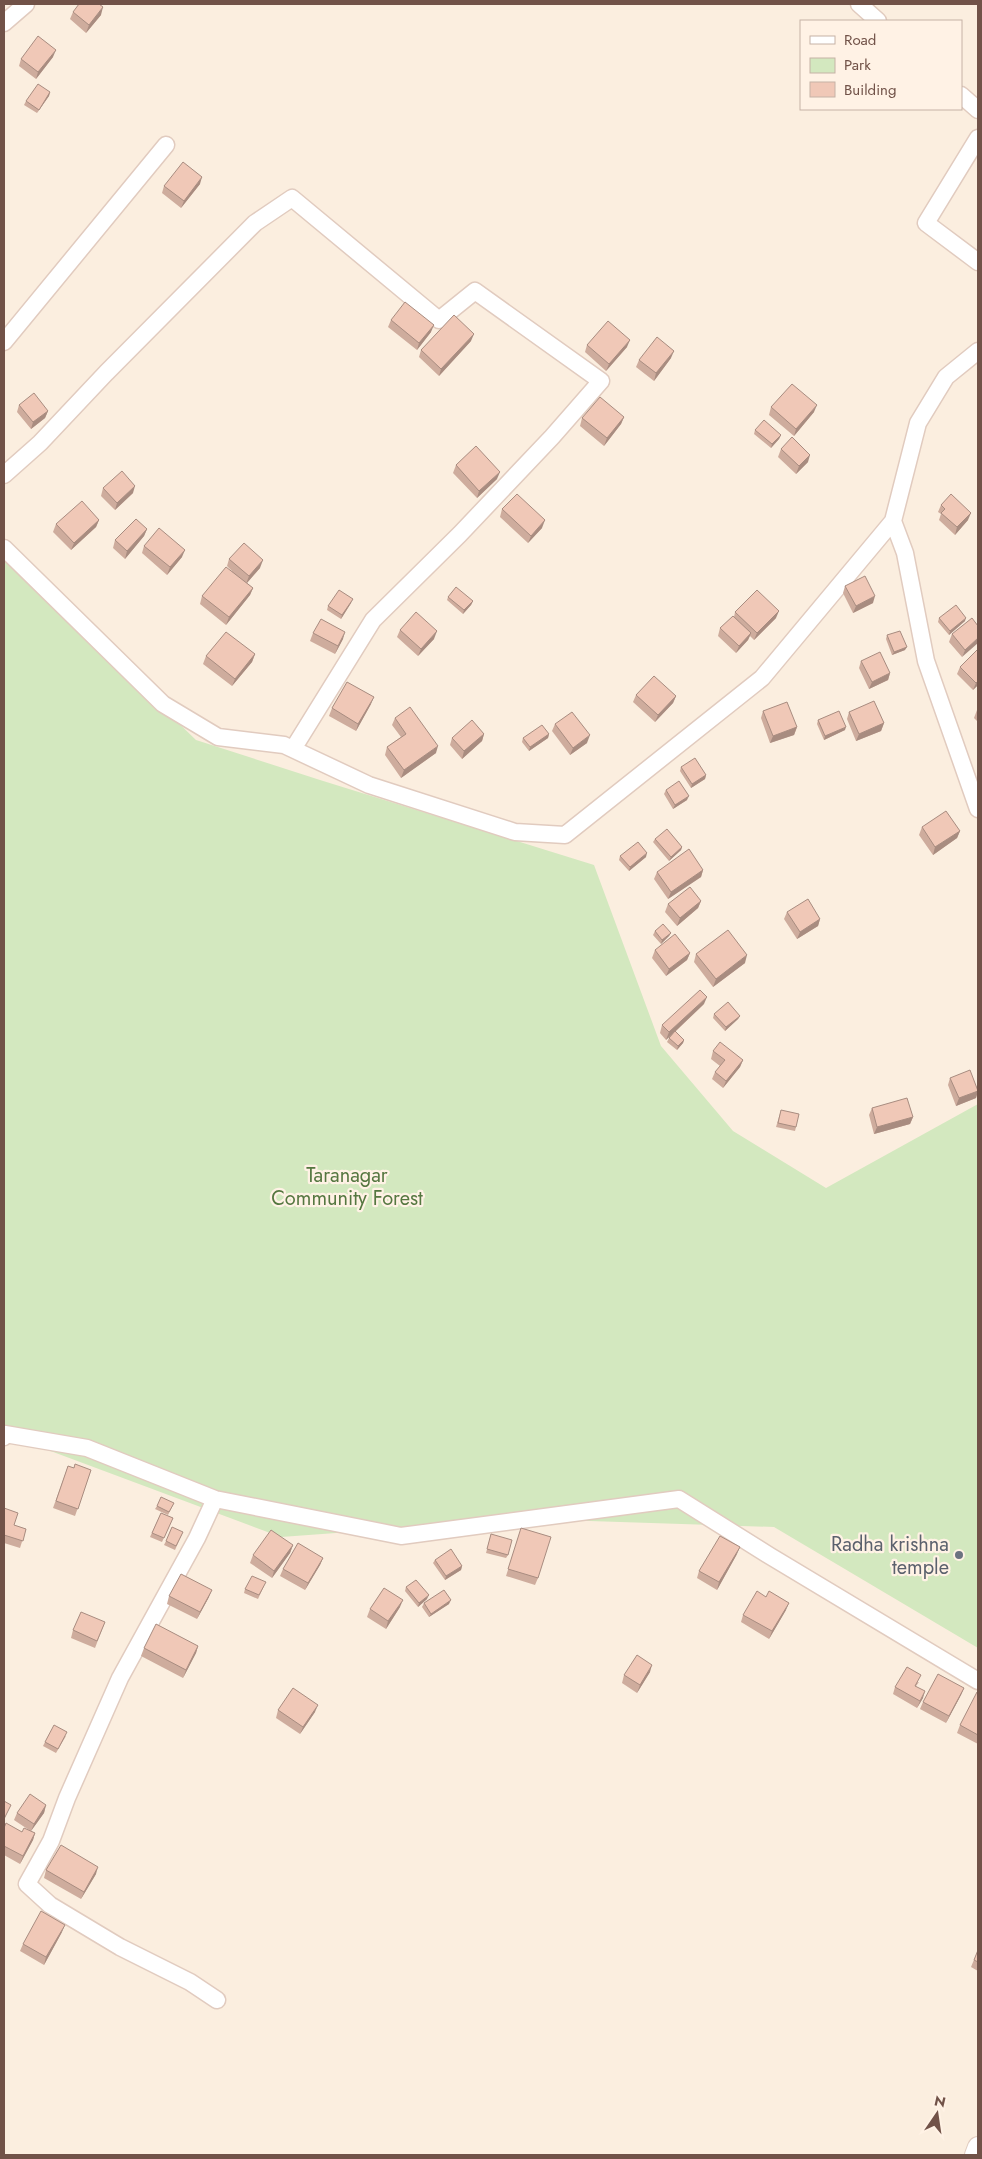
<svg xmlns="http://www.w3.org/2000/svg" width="982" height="2159" font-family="Jost,sans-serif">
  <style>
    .green { fill: #d3e8bf }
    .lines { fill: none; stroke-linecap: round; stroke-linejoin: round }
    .minor-casing { stroke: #e1cbbf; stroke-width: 19 }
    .tertiary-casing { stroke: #e1cbbf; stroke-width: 22 }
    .minor { stroke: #fff; stroke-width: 16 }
    .tertiary { stroke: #fff; stroke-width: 20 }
    .wall { fill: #ceac9d }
    .shaded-wall { fill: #a88c80 }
    .building { fill: #f0c8b7; stroke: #a88c80 }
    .worship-dot { fill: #6b7280; stroke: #fff2e5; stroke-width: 2 }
    .labels { text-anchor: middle; stroke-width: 4.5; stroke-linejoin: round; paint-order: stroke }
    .park-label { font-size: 20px; fill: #557740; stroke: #fff2e5 }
    .worship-label { font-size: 20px; fill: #5b616d; stroke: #fff2e5; text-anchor: end }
  </style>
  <rect width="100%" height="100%" fill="#fbeedf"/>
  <path class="green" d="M4 554 196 740 320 780 594 865 661 1046 733 1131 826 1188 978 1104V1648L774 1527 528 1519 281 1537 5 1434 4 1436Z"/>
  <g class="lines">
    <g class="minor-casing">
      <path id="minor" d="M859 4 878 21
        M4 23 26 4
        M961 95 978 110
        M978 138 926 223 978 262
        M4 342 166 145
        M978 351 946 377 918 423 893 521 905 553 926 661 978 809
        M4 475 40 443 106 373 255 223 292 198 439 320 475 291 601 381 552 437 460 534 373 620 293 749
        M4 548 163 704 218 737 284 745 369 785 515 832 565 835 762 678 893 521
        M4 1437 5 1434 87 1448 215 1499 401 1536 679 1499 770 1556 978 1681
        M215 1499 197 1538 120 1678 67 1798 51 1841 27 1884 50 1905 120 1947 190 1982 217 2000"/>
    </g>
    <g class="tertiary-casing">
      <path id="tertiary" d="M975 2155 978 2147"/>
    </g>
    <use href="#minor" class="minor"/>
    <use href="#tertiary" class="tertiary"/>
  </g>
  <path class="wall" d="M73 12 101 15 86 33 70 19Z
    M53 57 36 79 19 66 21 59Z
    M50 92 49 96 37 113 24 105 26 101Z
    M200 184 181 208 162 193 164 186Z
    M391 320 431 332 417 350 388 327Z
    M471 341 439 376 419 357 421 350Z
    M587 345 627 347 606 371 585 352Z
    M671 358 654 381 636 367 639 360Z
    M19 405 48 411 45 418 31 429 17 412Z
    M771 407 814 412 794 436 769 415Z
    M624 417 621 424 604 446 580 426 582 418Z
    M755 430 781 435 779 439 771 448 754 434Z
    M781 449 808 462 796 474 778 457Z
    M456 465 497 479 477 498 453 473Z
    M103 488 133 493 115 510 101 496Z
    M941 505 968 520 955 535 939 520 941 514 938 512Z
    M502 509 542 528 528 543 500 517Z
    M99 520 96 527 71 550 53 532 56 524Z
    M147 529 144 536 125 559 113 548 115 540Z
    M144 546 182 557 167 575 142 553Z
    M229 559 260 568 247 583 253 588 250 595 226 625 200 604 202 596 232 571 227 566Z
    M845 586 873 603 853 613 843 593Z
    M448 597 473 601 471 605 463 614 447 600Z
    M351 603 341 619 327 610 328 606Z
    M735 612 776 618 754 640 750 636 748 640 736 653 718 636 720 628 734 617Z
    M939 618 965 621 949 635 938 622Z
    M978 625 962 657 949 642 952 634Z
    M400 630 434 639 418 656 397 637Z
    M313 633 343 639 335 654 310 641Z
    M887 635 905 650 892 655 886 639Z
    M978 651V685L973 690 957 674 960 667Z
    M255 654 252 662 232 686 203 664 206 656Z
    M861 661 890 673 888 680 869 689 859 668Z
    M636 695 676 696 673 703 655 722 633 702Z
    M371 704 356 731 329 716 332 708Z
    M978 709V722L974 718 977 710Z
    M763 711 797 727 794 735 770 743 761 718Z
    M849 712 884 723 881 731 856 741 847 719Z
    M395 718 436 753 401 778 385 755 387 747 401 737 392 725Z
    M818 720 845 730 824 740 817 724Z
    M555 724 587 743 570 755 552 731Z
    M484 734 482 741 462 759 450 745 452 738Z
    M549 734 548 738 529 751 522 742 523 738Z
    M681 767 706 775 705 779 691 788 680 771Z
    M666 790 687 800 673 809 664 794Z
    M922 827 960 831 957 838 933 855 919 835Z
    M655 839 682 847 681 850 669 861 653 842Z
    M620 856 646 857 629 871 619 860Z
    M703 870 701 877 668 899 654 879 657 872Z
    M701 901 698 908 677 926 665 912 668 904Z
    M787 912 820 919 818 926 797 939 784 919Z
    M655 931 671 933 669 936 661 944 653 935Z
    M655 950 690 953 687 960 666 976 652 958Z
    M696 954 745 963 713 987 694 962Z
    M704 1004 675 1032 684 1040 683 1043 677 1050 667 1042 669 1038 671 1035 666 1040 660 1033 662 1025Z
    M714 1014 740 1016 738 1019 725 1031 713 1018Z
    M713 1051 743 1060 740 1067 723 1088 712 1079 715 1072 720 1066 711 1059Z
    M950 1078 978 1091 976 1098 956 1106 948 1085Z
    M872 1108 913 1117 910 1124 874 1134 869 1115Z
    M781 1110 796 1127 795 1131 776 1127Z
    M68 1466 74 1468 91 1470 75 1516 53 1508Z
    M174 1503 168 1515 155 1509 157 1506Z
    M4 1508 14 1525 26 1529 20 1548 4 1543Z
    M161 1513 173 1518 162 1542 150 1537Z
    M183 1532 175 1550 164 1545 166 1541Z
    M491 1534 508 1555 506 1558 486 1553Z
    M519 1535 538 1578 535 1585 506 1576Z
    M293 1545 290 1553 272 1578 250 1563 253 1555Z
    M737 1554 717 1590 697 1578 699 1571Z
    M323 1558 320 1565 305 1590 280 1576 283 1569Z
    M435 1560 462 1566 461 1570 445 1580 433 1563Z
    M264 1586 258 1599 244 1593 245 1589Z
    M406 1587 427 1599 418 1607 405 1591Z
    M169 1596 209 1597 197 1619 167 1604Z
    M424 1603 449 1604 429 1617 422 1607Z
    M400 1607 386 1629 367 1617 370 1609Z
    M786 1610 769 1639 741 1622 743 1615Z
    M105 1622 95 1648 71 1638 73 1630Z
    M198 1646 196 1653 183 1678 141 1656 144 1648Z
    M650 1672 637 1693 622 1683 624 1675Z
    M919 1682 916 1686 923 1698 917 1708 893 1694 895 1687Z
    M964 1688 961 1695 946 1723 920 1709 923 1702Z
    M978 1693V1744L957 1733 960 1725Z
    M278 1710 315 1712 300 1734 276 1718Z
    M66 1736 56 1753 43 1746 45 1742Z
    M46 1805 44 1813 31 1831 35 1833 33 1840 20 1864 4 1855V1828L22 1832 29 1830 14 1820 17 1813Z
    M46 1870 96 1874 81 1899 44 1878Z
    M62 1932 44 1965 20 1951 23 1944Z
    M978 1950V1971L971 1967Z"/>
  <path class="shaded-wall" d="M103 7 101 15 86 33 89 25Z
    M56 50 53 57 36 79 38 72Z
    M50 92 49 96 37 113 39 110Z
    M202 177 200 184 181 208 184 201Z
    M434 325 431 332 417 350 419 343Z
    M474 334 471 341 439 376 441 369Z
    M630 340 627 347 606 371 609 364Z
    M674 351 671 358 654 381 656 373Z
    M817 405 814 412 794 436 796 429Z
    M48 411 45 418 31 429 33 422Z
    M624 417 621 424 604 446 607 438Z
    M781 435 779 439 771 448 772 444Z
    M810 455 808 462 796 474 799 466Z
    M500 472 497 479 477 498 479 491Z
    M135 486 133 493 115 510 117 503Z
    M971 513 968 520 955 535 957 527Z
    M99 520 96 527 71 550 74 543Z
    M545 520 542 528 528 543 531 536Z
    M147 529 144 536 125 559 127 551Z
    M185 550 182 557 167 575 170 567Z
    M263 560 260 568 246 584 249 576Z
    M253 588 250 595 226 625 229 617Z
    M875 596 873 603 853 613 856 606Z
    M353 599 351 603 341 619 342 615Z
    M473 601 471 605 463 614 464 610Z
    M779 611 776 618 754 640 757 633Z
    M966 618 965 621 949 635 950 631Z
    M437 631 434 639 418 656 421 649Z
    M345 632 343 639 335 654 338 646Z
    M751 633 748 640 736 653 739 646Z
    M978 638V643L962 657 965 650Z
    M907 647 905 650 892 655 894 652Z
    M255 654 252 662 232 686 235 679Z
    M890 673 888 680 869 689 872 682Z
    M978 681V685L973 690 976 683Z
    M676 696 673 703 655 722 658 715Z
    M374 697 371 704 356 731 358 724Z
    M884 723 881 731 856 741 859 734Z
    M797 727 794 735 770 743 773 736Z
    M846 727 845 730 824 740 825 736Z
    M484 734 482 741 462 759 464 751Z
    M549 734 548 738 529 751 530 747Z
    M590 735 587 743 570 755 573 748Z
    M438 746 436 753 401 778 404 770Z
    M706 775 705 779 691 788 692 784Z
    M689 796 687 800 673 809 675 805Z
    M960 831 957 838 933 855 935 847Z
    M682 847 681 850 669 861 671 857Z
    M647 853 646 857 629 871 630 867Z
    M703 870 701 877 668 899 671 892Z
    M701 901 698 908 677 926 680 918Z
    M820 919 818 926 797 939 800 932Z
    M671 933 669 936 661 944 662 940Z
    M690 953 687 960 666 976 669 969Z
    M747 955 745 963 713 987 716 979Z
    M707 997 704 1004 666 1040 669 1032Z
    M740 1016 738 1019 725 1031 726 1027Z
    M684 1040 683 1043 677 1050 678 1046Z
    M743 1060 740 1067 723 1088 726 1081Z
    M978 1091 976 1098 956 1106 959 1098Z
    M913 1117 910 1124 874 1134 877 1127Z
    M293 1545 290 1553 272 1578 274 1571Z
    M740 1547 737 1554 717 1590 719 1582Z
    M323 1558 320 1565 305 1590 308 1583Z
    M462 1566 461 1570 445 1580 446 1576Z
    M212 1590 209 1597 197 1619 200 1612Z
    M429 1595 427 1599 418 1607 419 1603Z
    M403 1600 400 1607 386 1629 388 1621Z
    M451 1600 449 1604 429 1617 431 1614Z
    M789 1603 786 1610 769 1639 772 1631Z
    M198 1646 196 1653 183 1678 186 1670Z
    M652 1665 650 1672 637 1693 640 1685Z
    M964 1688 961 1695 946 1723 949 1716Z
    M925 1691 923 1698 917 1708 920 1701Z
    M318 1705 315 1712 300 1734 303 1727Z
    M46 1805 44 1813 31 1831 34 1824Z
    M35 1833 33 1840 20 1864 23 1856Z
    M98 1867 96 1874 81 1899 84 1892Z
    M65 1925 62 1932 44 1965 46 1957Z"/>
  <path class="building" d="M79 4H99L103 7 89 25 73 12Z
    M38 36 56 50 38 72 21 59Z
    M38 84 50 92 39 110 26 101Z
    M183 162 202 177 184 201 164 186Z
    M405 302 434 325 419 343 391 320Z
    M454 315 474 334 441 369 421 350Z
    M608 321 630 340 609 364 587 345Z
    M657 337 674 351 656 373 639 360Z
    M792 384 817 405 796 429 771 407Z
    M34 393 48 411 33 422 19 405Z
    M600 397 624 417 607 438 582 418Z
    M764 420 781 435 772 444 755 430Z
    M792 437 810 455 799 466 781 449Z
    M476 446 500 472 479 491 456 465Z
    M122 471 135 486 117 503 103 488Z
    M517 494 545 520 531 536 502 509Z
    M951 494 971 513 957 527 941 513 945 509 941 505Z
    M82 501 99 520 74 543 56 524Z
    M136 519 147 529 127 551 115 540Z
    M159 528 185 550 170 567 144 546Z
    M244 543 263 560 249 576 229 559Z
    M226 567 253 588 229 617 202 596Z
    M865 576 875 596 856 606 845 586Z
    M456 587 473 601 464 610 448 597Z
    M339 590 353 599 342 615 328 606Z
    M757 590 779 611 757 633 735 612Z
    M956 605 966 618 950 631 939 618Z
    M416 612 437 631 421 649 400 630Z
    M733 616 751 633 739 646 720 628Z
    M972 618 978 626V638L965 650 952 634Z
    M321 619 345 632 338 646 313 633Z
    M900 631 907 647 894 652 887 635Z
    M226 632 255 654 235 679 206 656Z
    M977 650 978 651V681L976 683 960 667Z
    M880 652 890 673 872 682 861 661Z
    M654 676 676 696 658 715 636 695Z
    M347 682 374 697 358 724 332 708Z
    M874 701 884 723 859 734 849 712Z
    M787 702 797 727 773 736 763 711Z
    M410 707 438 746 404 770 387 747 406 734 395 718Z
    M839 711 846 727 825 736 818 720Z
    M572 712 590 735 573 748 555 724Z
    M472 720 484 734 464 751 452 738Z
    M542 725 549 734 530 747 523 738Z
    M695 758 706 775 692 784 681 767Z
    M679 781 689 796 675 805 666 790Z
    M946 811 960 831 935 847 922 827Z
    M667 829 682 847 671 857 655 839Z
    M638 842 647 853 630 867 620 856Z
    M689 849 703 870 671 892 657 872Z
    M690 887 701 901 680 918 668 904Z
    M808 899 820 919 800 932 787 912Z
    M663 924 671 933 662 940 655 931Z
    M728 930 747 955 716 979 696 954Z
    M675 934 690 953 669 969 655 950Z
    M700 990 707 997 669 1032 662 1025Z
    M728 1002 740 1016 726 1027 714 1014Z
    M675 1031 684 1040 678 1046 669 1038Z
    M720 1042 743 1060 726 1081 715 1072 725 1060 713 1051Z
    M970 1070 978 1091 959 1098 950 1078Z
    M907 1098 913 1117 877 1127 872 1108Z
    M781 1110 799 1114 796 1127 778 1123Z
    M75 1464 91 1470 78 1509 56 1501 68 1466 74 1468Z
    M161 1497 174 1503 169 1512 157 1506Z
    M4 1508 18 1513 14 1525 26 1529 23 1541 4 1535Z
    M161 1513 173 1518 164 1538 152 1533Z
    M172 1527 183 1532 176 1546 166 1541Z
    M521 1528 551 1537 538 1578 508 1569Z
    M271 1530 293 1545 274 1571 253 1555Z
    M491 1534 512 1540 508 1555 487 1549Z
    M720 1536 740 1547 719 1582 699 1571Z
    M298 1543 323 1558 308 1583 283 1569Z
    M451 1549 462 1566 446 1576 435 1560Z
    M181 1574 212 1590 200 1612 169 1596Z
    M252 1576 266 1582 259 1595 245 1589Z
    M416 1580 429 1595 419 1603 406 1587Z
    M384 1588 403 1600 388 1621 370 1609Z
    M444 1590 451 1600 431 1614 424 1603Z
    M757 1591 766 1597 769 1591 789 1603 772 1631 743 1615Z
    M81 1612 105 1622 97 1641 73 1630Z
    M156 1624 198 1646 186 1670 144 1648Z
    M637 1655 652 1665 640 1685 624 1675Z
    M907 1667 921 1675 915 1686 925 1691 920 1701 895 1687Z
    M938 1674 964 1688 949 1716 923 1702Z
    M293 1688 318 1705 303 1727 278 1710Z
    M977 1692 978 1693V1735L960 1725Z
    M54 1725 67 1732 58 1749 45 1742Z
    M30 1794 46 1805 34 1824 17 1813Z
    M4 1801 11 1805 4 1819Z
    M6 1823 22 1832 24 1828 35 1833 23 1856 4 1846V1828Z
    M61 1845 98 1867 84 1892 46 1870Z
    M41 1911 65 1925 46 1957 23 1944Z
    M978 1950V1962L974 1960Z"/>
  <circle class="worship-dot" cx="959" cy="1555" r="5"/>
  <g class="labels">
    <g class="park-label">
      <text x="347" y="1182">Taranagar<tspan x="347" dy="23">Community Forest</tspan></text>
    </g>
    <g class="worship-label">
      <text x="949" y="1551">Radha krishna<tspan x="949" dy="23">temple</tspan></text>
    </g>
  </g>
  <rect width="982" height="2159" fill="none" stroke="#715248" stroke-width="10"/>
  <rect x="800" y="20" width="162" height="90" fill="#fff2e5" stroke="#c6b2a6"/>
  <rect x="810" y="36" width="25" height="8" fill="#ffffff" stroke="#c6b2a6"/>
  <text x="844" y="45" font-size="15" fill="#715248">Road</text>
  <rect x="810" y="58" width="25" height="15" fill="#d3e8bf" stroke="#c6b2a6"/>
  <text x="844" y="70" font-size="15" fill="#715248">Park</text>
  <rect x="810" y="82" width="25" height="15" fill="#f0c8b7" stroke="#c6b2a6"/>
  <text x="844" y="95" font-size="15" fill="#715248">Building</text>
  <g transform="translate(937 2114) rotate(13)" stroke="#fff2e5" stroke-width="4" paint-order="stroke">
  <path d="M0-4L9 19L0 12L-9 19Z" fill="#715248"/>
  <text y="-8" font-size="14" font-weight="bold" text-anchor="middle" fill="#715248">N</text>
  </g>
</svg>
